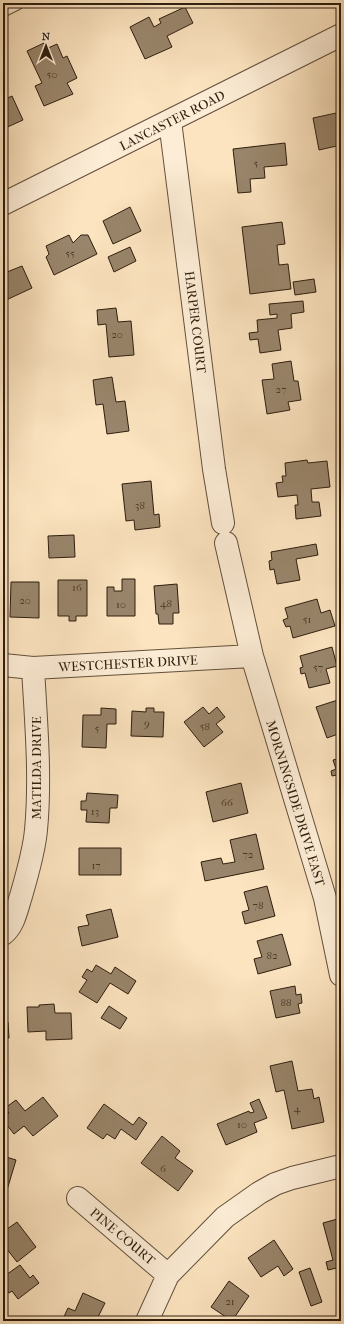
<svg xmlns="http://www.w3.org/2000/svg" width="344" height="1324" font-family="'IM FELL French Canon',serif">
  <style>
    .building { fill: #99856b; stroke: #2e1e0e }
    .lines { fill: none; stroke-linecap: round; stroke-linejoin: round }
    .lane-casing { stroke: #62503a; stroke-width: 15 }
    .street-casing { stroke: #62503a; stroke-width: 24 }
    .lane { stroke: #fdedd6; stroke-width: 13 }
    .street { stroke: #fdedd6; stroke-width: 22 }
    .labels { text-anchor: middle; stroke-width: 3; stroke-linejoin: round; paint-order: stroke }
    .number-label { font-size: 11px; fill: #493825 }
    .street-label { font-size: 13px; fill: #2e1e0e; stroke: #fdedd6 }
  </style>
  <rect width="100%" height="100%" fill="#fce4c0"/>
  <filter id="stains"><feTurbulence type="fractalNoise" baseFrequency=".005" numOctaves="4"/><feColorMatrix values="0 0 0 0 .2 0 0 0 0 .09 0 0 0 0 .02 0 0 0 .5 -.17"/></filter>
  <radialGradient id="worn" r=".72"><stop offset=".6" stop-color="#630" stop-opacity="0"/><stop offset="1" stop-color="#630" stop-opacity=".3"/></radialGradient>
  <path class="building" d="M185 7 193 23 167 36 172 47 145 59 130 27 149 17 154 27 161 23 159 19Z
    M44 43 46 49 57 44 63 58 67 56 77 78 67 83 73 94 44 106 35 86 42 83 27 51Z
    M12 96 23 120 3 129V100Z
    M341 112V145L319 150 313 118Z
    M285 143 287 165 264 167 265 178 250 179 251 192 238 193 233 149Z
    M130 207 141 231 113 244 103 221Z
    M282 222 285 244 277 245 279 265 288 264 291 289 250 294 242 227Z
    M69 235 73 243 81 235H88L97 254 54 275 46 257 49 254 46 246Z
    M130 247 136 261 114 272 108 257Z
    M22 266 32 288 4 301 3 268 5 267 7 272Z
    M314 279 316 292 295 295 293 282Z
    M303 301 304 312 291 314 292 328 278 330 281 350 260 353 258 339 250 340 249 333 258 332 257 320 277 318V314L270 315 269 304Z
    M116 308 118 322 131 321 134 355 109 357 106 324 98 325 97 310Z
    M291 361 294 381H298L301 400 288 402 290 410 267 414 262 380 274 379 272 364Z
    M112 377 116 402 125 401 129 431 107 434 103 404 96 405 93 380Z
    M307 460 308 463 327 461 330 487 311 489 312 502H319L321 516 296 519 295 505H298L297 495 278 497 276 483 283 482 282 476H286L285 463Z
    M151 481 154 515 159 514 160 527 135 530 134 520 126 521 122 484Z
    M74 535 75 557 49 558 48 536Z
    M316 544 318 555 296 559 300 580 277 584 274 569 270 570 269 561 272 560 271 552Z
    M122 579H135V616H107V587H114V591H122Z
    M58 580H87V616H76V621H69V616H58Z
    M11 582H39V618L10 617Z
    M177 584 179 613H173V624H159L158 614H156L154 586Z
    M317 599 321 613 330 610 335 626 293 638 290 626 286 627 283 620 288 618 285 608Z
    M332 647 337 666 326 669 330 683 309 688 305 673 301 674 300 668 303 667 300 656Z
    M341 699V733L327 738 316 707Z
    M203 707 209 714 217 707 225 717 216 724 223 732 204 747 184 722Z
    M101 708 116 709V724H107L106 748 82 747 83 715H101Z
    M146 708H154V712H164L163 737 131 736 132 711 146 712Z
    M341 758V789L337 775 332 776 331 771 336 769 333 760Z
    M241 783 248 813 213 822 206 792Z
    M87 793 118 795 117 808H110L109 823 86 822 87 810H81V801H86Z
    M256 834 264 869 205 881 201 862 221 858 223 864 235 862 230 840Z
    M79 848H121V875H79Z
    M267 886 275 916 245 924 242 912 249 910 244 892Z
    M111 909 118 937 82 946 78 927 89 925 86 915Z
    M282 934 291 965 258 974 254 959 262 957 257 941Z
    M96 965 111 974 115 967 136 981 128 994 110 983 97 1003 79 992 87 980 82 977 87 969 92 972Z
    M295 986 296 995 301 994 302 1003 298 1004 300 1013 276 1018 270 991Z
    M54 1004 55 1013H71L72 1039 46 1040V1031L28 1032 27 1007H39V1005Z
    M109 1006 127 1018 120 1029 101 1018Z
    M3 1022H8L9 1038H3Z
    M292 1061 298 1091 312 1089 314 1099 319 1097 324 1122 292 1129 284 1090 276 1092 270 1066Z
    M43 1097 58 1116 33 1136 24 1126 14 1134 3 1120V1117L9 1113 5 1108 16 1100 25 1111Z
    M259 1099 267 1118 254 1123 257 1132 226 1145 217 1124 249 1111 250 1113 254 1112 250 1103Z
    M104 1104 133 1125 139 1117 147 1123 136 1140 121 1129 115 1139 107 1134 103 1139 87 1128Z
    M162 1136 180 1151 175 1158 193 1171 178 1191 141 1163Z
    M3 1156 16 1160 7 1190 3 1189Z
    M341 1218V1251H340L341 1267 328 1270 326 1262 333 1260 323 1223Z
    M17 1222 36 1247 17 1262 3 1244V1232Z
    M274 1240 293 1269 284 1276 278 1266 261 1277 248 1258Z
    M20 1265 30 1278 33 1275 39 1283 18 1299 12 1291 9 1293 3 1286V1277Z
    M310 1268 322 1302 311 1306 299 1272Z
    M229 1281 249 1296 232 1321 211 1307Z
    M83 1293 105 1303 96 1321H62L68 1308 75 1311Z"/>
  <g class="lines">
    <g class="lane-casing">
      <path id="lane" d="M3 10 17 3"/>
    </g>
    <g class="street-casing">
      <path id="street" d="M170 121 214 469 223 523
        M3 204 341 35
        M226 543 252 656 325 898 341 975
        M3 665 33 668 252 656
        M3 934C14 926 17 908 21 896 27 875 34 852 36 830 41 777 36 722 33 668
        M78 1198 168 1275
        M147 1321 168 1275 225 1217 259 1193 275 1184 292 1178 341 1166"/>
    </g>
    <use href="#lane" class="lane"/>
    <use href="#street" class="street"/>
  </g>
  <g class="labels">
    <g class="number-label">
      <text x="52" y="78">50</text>
      <text x="256" y="167">5</text>
      <text x="70" y="257">55</text>
      <text x="117" y="338">20</text>
      <text x="281" y="393">27</text>
      <text x="140" y="509">38</text>
      <text x="77" y="591">16</text>
      <text x="25" y="604">20</text>
      <text x="166" y="607">48</text>
      <text x="121" y="608">10</text>
      <text x="307" y="623">51</text>
      <text x="318" y="671">57</text>
      <text x="147" y="727">9</text>
      <text x="205" y="730">58</text>
      <text x="97" y="732">5</text>
      <text x="227" y="806">66</text>
      <text x="95" y="815">13</text>
      <text x="248" y="858">72</text>
      <text x="96" y="869">17</text>
      <text x="258" y="909">78</text>
      <text x="272" y="959">82</text>
      <text x="286" y="1006">88</text>
      <text x="297" y="1112">4</text>
      <text x="242" y="1128">10</text>
      <text x="163" y="1172">6</text>
      <text x="230" y="1305">21</text>
    </g>
    <g class="street-label">
      <text transform="translate(172 120) rotate(-27)" y="5">LANCASTER ROAD</text>
      <text transform="translate(196 322) rotate(83)" y="5">HARPER COURT</text>
      <text transform="translate(128 663) rotate(-3)" y="5">WESTCHESTER DRIVE</text>
      <text transform="translate(36 768) rotate(-90)" y="5">MATILDA DRIVE</text>
      <text transform="translate(296 803) rotate(73)" y="5">MORNINGSIDE DRIVE EAST</text>
      <text transform="translate(123 1236) rotate(40)" y="5">PINE COURT</text>
    </g>
  </g>
  <rect width="344" height="1324" fill="none" stroke="#fce4c0" stroke-width="16"/>
  <rect x="4" y="4" width="336" height="1316" fill="none" stroke="#2e1e0e" stroke-width="2"/>
  <rect x="8" y="8" width="328" height="1308" fill="none" stroke="#2e1e0e"/>
  <g transform="translate(46 46)" stroke="#fdedd6" stroke-width="3" paint-order="stroke">
  <path d="M0-3L7 15L0 10L-7 15Z" fill="#2e1e0e"/>
  <text y="-6" font-size="11" font-weight="bold" text-anchor="middle" fill="#2e1e0e">N</text>
  </g>
  <rect width="100%" height="100%" filter="url(#stains)"/>
  <rect width="100%" height="100%" fill="url(#worn)"/>
</svg>
